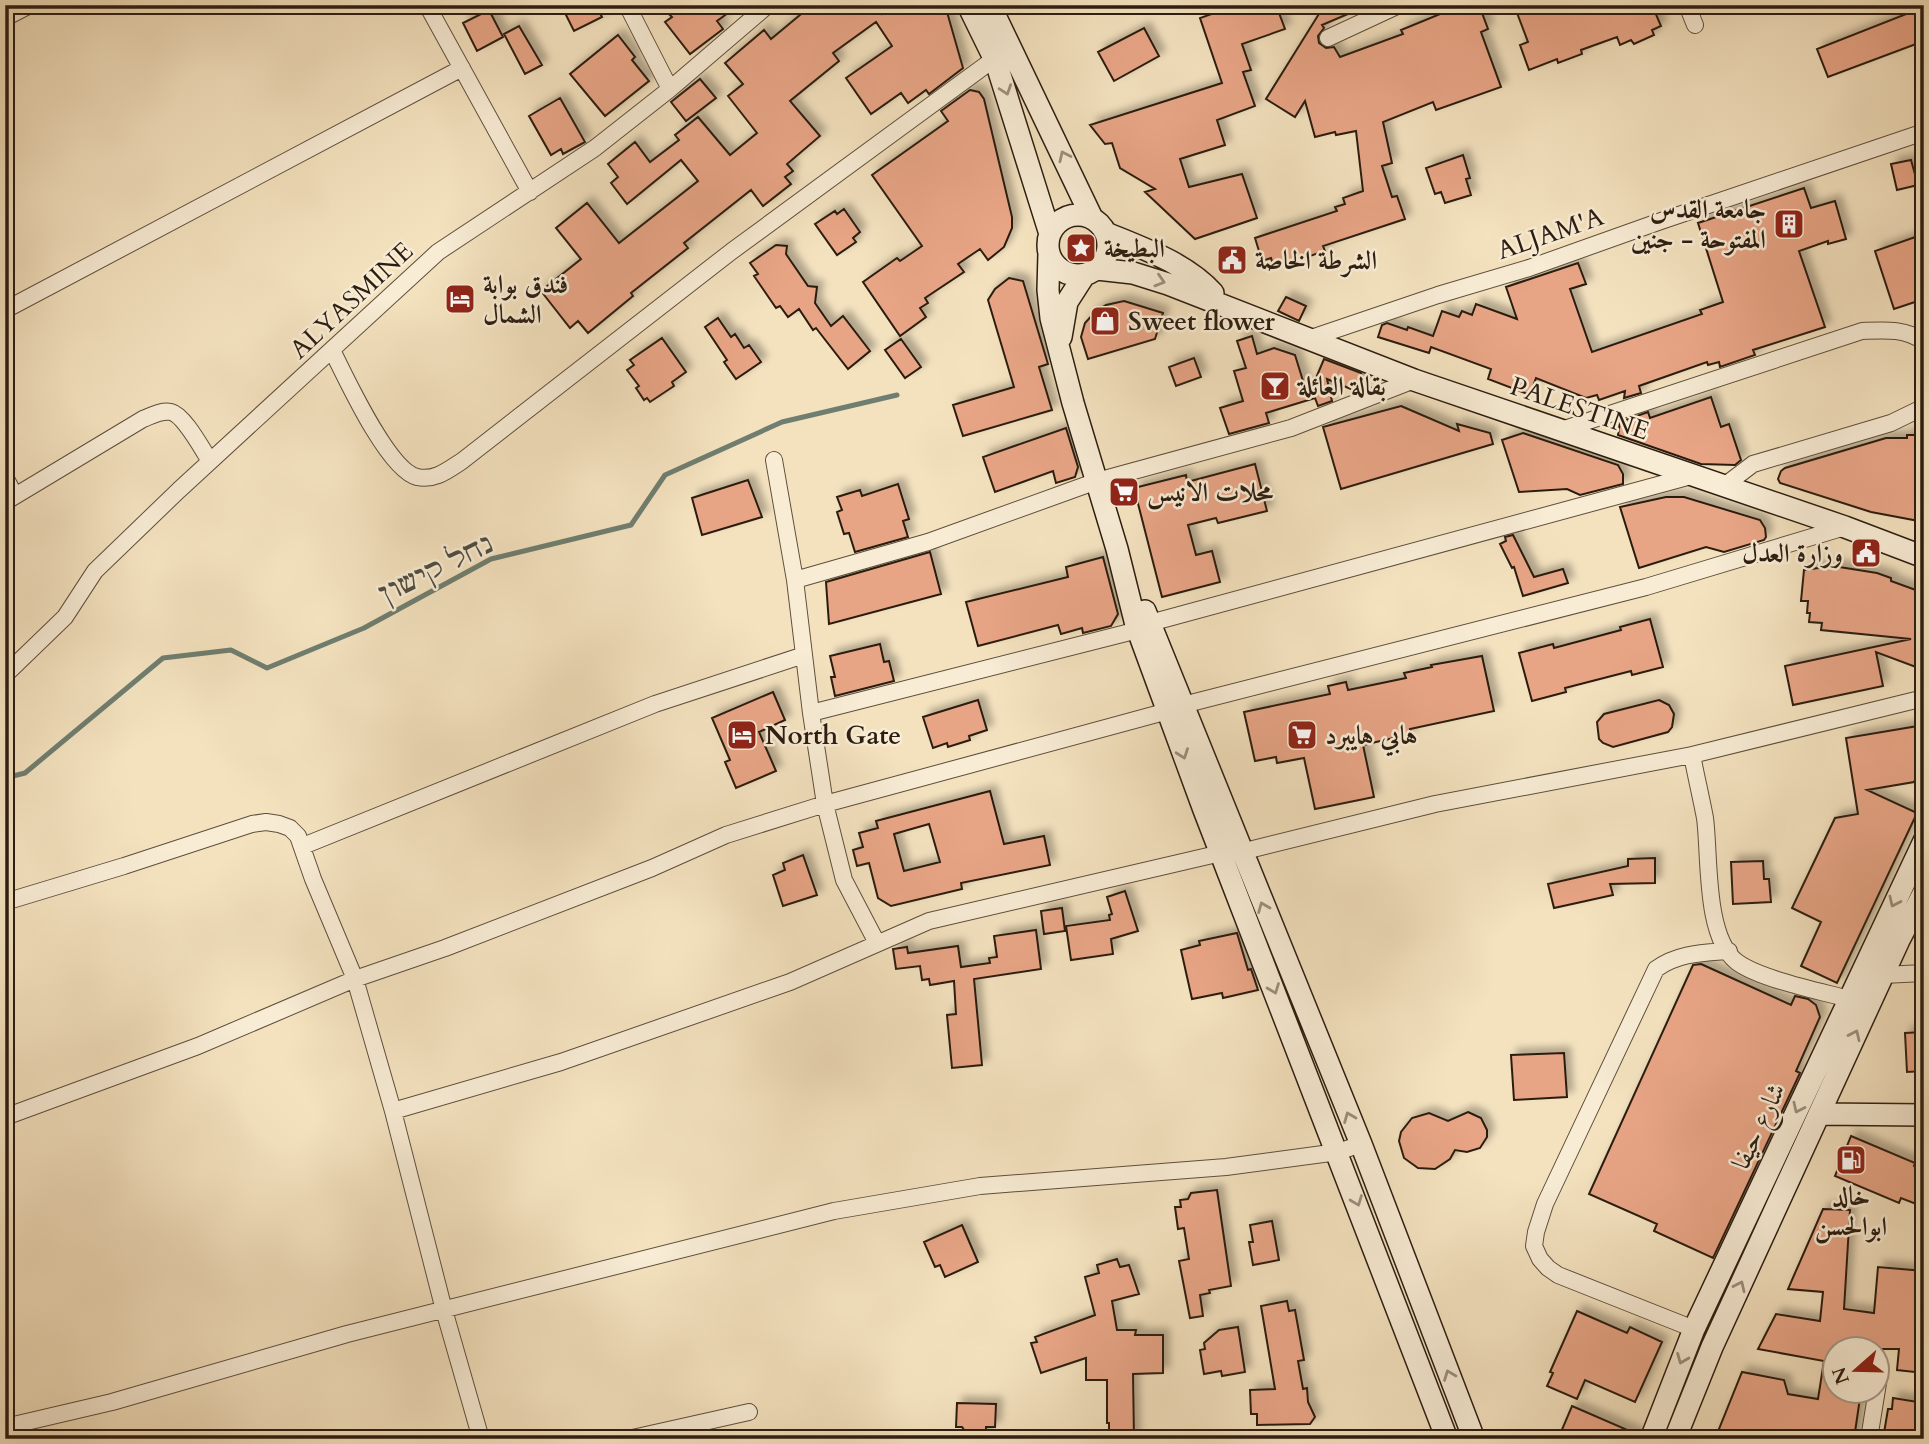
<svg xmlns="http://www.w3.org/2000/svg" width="1929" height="1444" font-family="Cardo,Amiri,'Frank Ruhl Libre',serif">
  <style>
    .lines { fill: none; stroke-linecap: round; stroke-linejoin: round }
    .stream { stroke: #6f7e70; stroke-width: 5 }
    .building { fill: #e8a586; stroke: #2c1d11; stroke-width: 2; fill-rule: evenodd; filter: url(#shadow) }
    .street-casing { stroke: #5e4e3c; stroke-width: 18 }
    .secondary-casing { stroke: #2c1d11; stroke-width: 24 }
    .street { stroke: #f8ecd5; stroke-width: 16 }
    .secondary { stroke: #f8ecd5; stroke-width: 21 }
    .oneway { stroke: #9c8f7d }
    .labels { text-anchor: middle; stroke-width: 5; stroke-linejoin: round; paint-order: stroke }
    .poi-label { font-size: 26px; font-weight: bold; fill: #2c1d11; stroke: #f8ecd5; text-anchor: start }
    .street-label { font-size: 26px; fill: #2c1d11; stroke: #f8ecd5 }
    .water-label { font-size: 28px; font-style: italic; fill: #4e4d41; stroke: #f8ecd5 }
  </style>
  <defs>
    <filter id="shadow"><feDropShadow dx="6" dy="-6" stdDeviation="3.5" flood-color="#0004"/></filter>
  </defs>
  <rect width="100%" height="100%" fill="#f4e2bf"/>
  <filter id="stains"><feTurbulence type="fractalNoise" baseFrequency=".00286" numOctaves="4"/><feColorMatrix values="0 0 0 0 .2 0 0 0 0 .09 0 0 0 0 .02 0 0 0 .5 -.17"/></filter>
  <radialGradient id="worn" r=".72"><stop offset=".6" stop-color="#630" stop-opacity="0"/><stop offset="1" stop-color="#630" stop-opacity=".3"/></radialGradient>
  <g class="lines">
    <path class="stream" d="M5 778 25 773 163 658 231 650 267 668 364 628 491 559 631 525 665 475 782 422 897 395"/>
  </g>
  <path class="building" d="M561 5H596L602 17 574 31Z
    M678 5H739L717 21 723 29 690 54 665 22 672 17 668 13Z
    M812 5H876L882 14 895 5H945L963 68 929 94 926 90 908 103 901 93 871 114 846 78 892 46 876 22 833 53 839 61 790 101 820 136 787 164 793 171 785 177 791 184 763 206 751 190 684 243 688 248 631 293 633 296 588 333 578 321 570 328 541 291 581 259 556 228 587 203 619 243 698 181 681 160 627 204 611 183 618 177 608 164 635 142 650 162 679 140 675 135 698 117 730 155 757 133 728 96 743 84 725 63 764 30 771 39Z
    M1237 5H1276L1285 29 1242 44 1251 70 1243 72 1255 106 1217 120 1225 145 1180 159 1189 187 1242 174 1257 218 1195 239 1145 192 1155 189 1120 168 1112 143 1105 144 1090 125 1222 83 1200 18Z
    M1333 5H1369L1322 25 1324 28 1318 36 1319 43 1326 48 1334 47 1340 57 1403 34 1401 30 1462 5H1479L1488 29 1481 32 1501 87 1436 110 1433 102 1383 122 1392 163 1382 166 1392 197 1397 196 1405 219 1323 246 1325 251 1274 268 1271 258 1262 261 1255 238 1337 211 1335 207 1345 204 1343 198 1363 191 1356 131 1336 135 1335 132 1315 137 1305 101 1295 117 1266 99 1322 9Z
    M1514 5H1652L1661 26 1652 30 1654 35 1634 44 1631 40 1620 45 1617 37 1581 50 1582 54 1558 63 1557 59 1529 70 1520 45 1528 42Z
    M1924 7V41L1828 77 1817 49Z
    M489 10 503 37 477 51 463 23Z
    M519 26 542 65 525 74 504 34Z
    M1144 28 1159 56 1114 81 1098 52Z
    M618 35 635 57 632 60 649 81 605 116 570 74Z
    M700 79 716 98 686 121 671 102Z
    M970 90 979 92 984 99 1012 217V228L1004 247 988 260 980 249 958 264 964 272 925 298 928 303 920 308 926 317 900 336 863 282 897 258 900 261 922 246 872 175 948 121 941 111Z
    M560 98 585 142 563 154 561 149 551 155 529 116Z
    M1463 155 1470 178 1466 179 1471 195 1445 203 1441 192 1435 194 1426 168Z
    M1911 160 1918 185 1897 190 1891 164Z
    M1804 188 1811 208 1835 201 1846 239 1828 244V241L1799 251 1825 327 1753 350 1755 355 1720 367 1719 362 1708 365 1707 362 1639 386 1641 393 1624 398 1625 391 1599 400 1597 395 1586 398 1536 378 1530 395 1488 379 1491 369 1431 347 1429 353 1378 337 1382 325 1387 323 1407 330 1408 327 1433 336 1442 311 1459 317 1462 311 1472 315 1476 304 1517 319 1506 287 1578 263 1586 284 1570 289 1592 352 1702 314 1700 310 1723 302 1698 223Z
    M844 209 860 232 853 238 856 242 837 255 815 224 835 211 837 214Z
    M1924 234V299L1894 309 1875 251Z
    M776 245 787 246 786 254 808 286 817 287 815 303 831 326 843 316 870 351 848 369 816 328 813 330 799 309 788 317 780 306 776 308 754 276 758 274 750 263Z
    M1009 278 1023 281 1048 364 1039 367 1052 410 963 436 953 405 1014 387 988 300 995 289Z
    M1286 297 1306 306 1299 321 1278 311Z
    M1124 301 1163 313 1155 339 1088 359 1081 337 1085 323 1095 312 1106 305Z
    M718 318 731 337 735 334 744 348 749 345 761 362 736 379 724 362 727 360 705 327Z
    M1252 336 1257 354 1274 348 1295 355 1308 397 1324 359 1361 373 1366 385 1353 390 1327 379 1332 401 1318 406 1315 398 1266 413 1269 423 1229 434 1220 408 1243 401 1234 371 1246 368 1237 341Z
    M662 338 686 372 672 382 674 386 650 402 647 398 644 400 636 388 639 386 627 370 634 365 630 360Z
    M901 339 921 367 905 378 885 350Z
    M1194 358 1201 377 1176 386 1169 367Z
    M1711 397 1721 427 1729 424 1741 460 1735 465 1701 464 1618 435 1620 422 1648 412 1650 418Z
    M1401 406 1459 431 1457 424 1490 433 1493 444 1341 489 1323 427Z
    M1066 428 1078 467 1075 477 1056 483 1053 471 995 492 983 457Z
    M1523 433 1618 465 1623 474V484L1580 495 1567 489 1519 492 1502 440Z
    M1907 435H1924V522L1871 512 1780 483 1778 479 1781 471 1785 468 1886 438H1907Z
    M1255 464 1267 511 1218 523 1216 518 1188 525 1196 555 1212 551 1220 582 1162 597 1134 488 1186 475 1187 482Z
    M748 480 762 517 702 535 692 498Z
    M898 484 909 519 903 521 908 537 855 552 849 533 844 534 837 512 842 510 837 497 860 490 862 496Z
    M1666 497H1684L1760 520 1765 528 1766 537 1764 540 1724 552 1706 547 1639 568 1620 507Z
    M1513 535 1534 577 1563 569 1568 583 1523 596 1514 567 1512 568 1500 544 1506 541 1505 537Z
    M930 552 941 594 829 624 826 582Z
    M1103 557 1118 614 1111 626 1083 633 1082 628 1061 634 1058 625 978 646 966 602 1068 577 1066 567Z
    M1833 566 1877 573 1891 578V581L1924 593V670L1876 652 1883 686 1793 705 1785 666 1911 639 1821 630 1822 623 1809 622 1810 613H1807L1808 601H1801L1804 570Z
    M1650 619 1663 667 1632 675 1631 671 1565 688 1566 692 1532 701 1519 653 1553 644 1554 648 1621 630 1620 627Z
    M880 644 884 662 889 661 894 681 835 696 831 677H835L830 656Z
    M1482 656 1494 711 1410 729 1411 734 1363 745 1374 797 1315 809 1304 758 1277 763 1276 757 1255 761 1244 712 1330 694 1328 686 1346 682 1348 690 1406 678 1404 673 1432 667 1431 665Z
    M773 692 785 720 759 732 776 771 736 788 725 762 730 760 712 718Z
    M978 700 987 730 969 736 970 740 948 747 947 743 933 748 923 717Z
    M1659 700 1669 705 1674 714 1672 727 1668 732 1613 747 1603 743 1599 739 1597 722 1604 714Z
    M1924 725V762L1914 782 1867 790 1917 813 1837 983 1801 966 1821 922 1792 908 1835 818 1858 814 1846 738Z
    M990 791 1004 844 1044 836 1050 865 961 883 962 889 891 906 878 898 869 863 857 866 853 850 863 847 859 833 878 828 876 821ZM929 824 940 862 904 871 894 834Z
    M803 855 817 895 783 906 773 875 785 870 783 863Z
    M1655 858V883L1610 884 1613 895 1554 908 1548 884 1628 866V859Z
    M1763 861 1764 879H1769L1771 902 1733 904 1731 862Z
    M1125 891 1138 931 1111 939 1113 954 1071 960 1066 926 1110 920 1109 915 1112 914 1107 897Z
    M1062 908 1065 931 1044 934 1041 911Z
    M1036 930 1041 969 974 979 982 1065 952 1068 947 1015 956 1014 954 981 930 985 929 979 922 980 920 966 896 969 893 949 907 947 908 953 958 946 961 967 990 963 989 958 997 957 994 936Z
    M1237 933 1248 970 1251 969 1258 990 1223 998 1222 993 1192 999 1181 950 1200 945 1199 941Z
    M1701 964 1791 1005 1795 996 1808 999 1816 1005 1820 1017 1796 1071 1800 1073 1713 1258 1654 1231 1657 1224 1589 1194 1693 965Z
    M1924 1032V1071L1907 1072 1905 1033Z
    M1564 1053 1567 1097 1514 1100 1511 1055Z
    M1468 1112 1481 1118 1487 1130V1137L1480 1148 1467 1152 1455 1150 1450 1159 1435 1169 1418 1168 1404 1158 1399 1141 1401 1132 1412 1118 1429 1113 1448 1121Z
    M1851 1136 1915 1163 1914 1166 1924 1170V1207L1901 1198 1899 1203 1835 1176Z
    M1217 1190 1231 1286 1209 1290 1210 1293 1200 1295 1203 1316 1190 1318 1179 1261 1189 1259 1184 1228 1178 1229 1175 1207H1181L1180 1200 1188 1199 1191 1193Z
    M1823 1209 1850 1210 1844 1309 1874 1313 1878 1267 1924 1271V1373L1897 1370 1899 1349H1835V1391H1861L1854 1439H1820L1789 1434 1788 1439 1757 1435V1439H1715L1742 1372 1784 1380 1788 1394 1818 1399 1824 1361 1758 1349 1776 1314 1820 1321 1823 1292 1788 1289Z
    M1272 1221 1279 1260 1253 1265 1249 1242H1253L1250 1225Z
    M962 1225 978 1262 945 1277 940 1265 935 1267 924 1242Z
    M1117 1259 1120 1267 1129 1265 1139 1294 1112 1301 1117 1330H1136L1135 1335H1163V1373L1133 1374 1134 1439H1109V1423H1107V1380H1086V1358L1041 1373 1031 1343 1037 1342 1035 1337 1095 1315 1085 1277 1099 1273 1097 1265Z
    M1287 1301 1289 1311 1295 1310 1304 1360 1298 1361 1303 1389 1307 1388 1308 1402 1315 1417 1310 1424 1257 1425V1414H1251L1250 1390 1275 1389 1261 1306Z
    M1577 1311 1627 1333 1630 1327 1662 1342 1635 1402 1585 1380 1577 1399 1547 1386 1553 1373 1550 1372Z
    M1238 1327 1245 1372 1222 1376 1221 1371 1204 1374 1200 1350 1205 1349 1204 1343 1219 1330Z
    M1893 1398 1924 1403V1439H1883L1888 1409H1892Z
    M957 1403 996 1404 995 1427H986V1439L967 1434 962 1427H956Z
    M1572 1406 1639 1435 1638 1439H1558Z"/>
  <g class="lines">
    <g class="street-casing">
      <path id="street" d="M427 5 530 192
        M627 5 670 89
        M1687 5 1695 25
        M5 18 30 5
        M1328 38 1399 5
        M5 310 462 68
        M1311 338 1438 295 1529 268 1661 221 1924 132
        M332 350C346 378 388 470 417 477 435 481 448 470 462 461L732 251 994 59
        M1558 431 1862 331C1884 330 1906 328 1924 342
        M774 460 795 580 811 713 825 804 844 880 877 943
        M5 477 15 496
        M1724 486 1753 464 1891 423 1924 407
        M5 502 143 419C151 416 161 410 171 412 184 415 202 449 210 461
        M795 580 928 542 1097 481 1291 428 1414 380
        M1150 623 1691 476
        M5 675 65 617 95 571 179 490 438 252 595 148 670 89 768 5
        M811 713 1138 630
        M1692 755C1696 776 1701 797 1705 818 1710 854 1704 937 1737 962 1760 979 1819 991 1849 999
        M303 846 655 704 804 655
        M5 902 124 866 252 824 266 822 279 824 290 828 298 836 313 879 355 979 393 1111 444 1310 481 1439
        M1883 975 1924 973
        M393 1111 561 1062 790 982 929 921 1221 853 1241 852 1435 804 1692 755 1924 698
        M5 1117 198 1046 355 979 445 948 652 868 726 835 825 804 1168 711 1183 705 1646 587 1845 527
        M1694 1329 1558 1275 1548 1268 1540 1259 1534 1246 1536 1232 1545 1204 1656 969C1678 953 1702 953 1729 951
        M5 1427 112 1402 347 1334 834 1211 980 1186 1226 1167 1338 1152 1361 1144
        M628 1439 749 1412
        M1869 1439 1879 1377"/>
    </g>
    <g class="secondary-casing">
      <path id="secondary" d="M968 5 996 62 1050 234
        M990 5 1092 218
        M1048 245a30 30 0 1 1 60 0a30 30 0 1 1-60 0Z
        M1106 233C1142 248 1186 263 1213 293
        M1049 253 1048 290 1051 318 1073 403 1117 549 1136 625 1204 810 1447 1439
        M1097 269 1133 273 1168 284 1414 380 1845 527 1924 557
        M1061 337 1067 302 1085 274
        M1145 611 1361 1144 1474 1439
        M1819 1114 1924 1115
        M1651 1439 1694 1329 1924 841
        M1675 1439 1712 1347 1899 940 1924 892"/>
    </g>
    <use href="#street" class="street"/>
    <use href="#secondary" class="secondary"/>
  </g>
  <defs><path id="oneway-chevron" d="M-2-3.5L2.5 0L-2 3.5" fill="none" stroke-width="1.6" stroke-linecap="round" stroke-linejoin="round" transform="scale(1.75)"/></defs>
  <g class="oneway">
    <use href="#oneway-chevron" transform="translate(1006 90) rotate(71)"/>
    <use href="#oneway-chevron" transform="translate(1064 156) rotate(-115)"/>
    <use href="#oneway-chevron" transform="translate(1160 281) rotate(17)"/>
    <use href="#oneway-chevron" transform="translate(1183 754) rotate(70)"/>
    <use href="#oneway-chevron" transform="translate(1894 902) rotate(115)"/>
    <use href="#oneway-chevron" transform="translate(1263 907) rotate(-112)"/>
    <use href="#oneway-chevron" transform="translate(1274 989) rotate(69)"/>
    <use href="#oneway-chevron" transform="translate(1855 1035) rotate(-65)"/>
    <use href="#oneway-chevron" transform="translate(1798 1108) rotate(115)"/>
    <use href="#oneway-chevron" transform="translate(1349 1117) rotate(-112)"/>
    <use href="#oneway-chevron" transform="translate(1357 1201) rotate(69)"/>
    <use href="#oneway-chevron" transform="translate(1740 1286) rotate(-65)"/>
    <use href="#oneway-chevron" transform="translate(1682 1359) rotate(112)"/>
    <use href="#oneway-chevron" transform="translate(1449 1375) rotate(-111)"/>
  </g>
  <defs>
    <g id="building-square" transform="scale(1.575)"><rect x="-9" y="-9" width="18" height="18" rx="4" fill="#8f2418" stroke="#f8ecd5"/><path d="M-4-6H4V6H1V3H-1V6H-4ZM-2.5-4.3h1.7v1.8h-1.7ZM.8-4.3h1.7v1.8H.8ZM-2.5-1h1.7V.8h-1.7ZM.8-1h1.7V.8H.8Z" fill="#fff"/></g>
    <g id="sight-square" transform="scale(1.575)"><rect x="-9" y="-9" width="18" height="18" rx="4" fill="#8f2418" stroke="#f8ecd5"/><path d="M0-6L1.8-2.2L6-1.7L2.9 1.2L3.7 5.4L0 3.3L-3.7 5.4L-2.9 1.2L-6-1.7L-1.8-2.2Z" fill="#fff"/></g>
    <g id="civic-square" transform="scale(1.575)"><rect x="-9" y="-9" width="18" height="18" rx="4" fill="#8f2418" stroke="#f8ecd5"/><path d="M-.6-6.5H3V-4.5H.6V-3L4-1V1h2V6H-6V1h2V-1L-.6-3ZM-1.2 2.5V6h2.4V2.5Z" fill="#fff"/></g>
    <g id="hotel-square" transform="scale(1.575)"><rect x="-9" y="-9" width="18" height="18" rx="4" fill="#8f2418" stroke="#f8ecd5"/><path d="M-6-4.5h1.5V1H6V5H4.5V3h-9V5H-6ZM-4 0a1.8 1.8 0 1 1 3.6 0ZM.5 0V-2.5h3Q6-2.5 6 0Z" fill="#fff"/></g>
    <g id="shop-square" transform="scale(1.575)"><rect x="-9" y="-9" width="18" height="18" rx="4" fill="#8f2418" stroke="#f8ecd5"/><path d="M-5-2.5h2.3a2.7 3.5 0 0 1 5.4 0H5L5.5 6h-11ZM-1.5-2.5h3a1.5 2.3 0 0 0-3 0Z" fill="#fff"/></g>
    <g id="bar-square" transform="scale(1.575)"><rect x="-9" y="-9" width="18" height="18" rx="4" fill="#8f2418" stroke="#f8ecd5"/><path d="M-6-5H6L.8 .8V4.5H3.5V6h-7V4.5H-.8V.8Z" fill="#fff"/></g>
    <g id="supermarket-square" transform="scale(1.575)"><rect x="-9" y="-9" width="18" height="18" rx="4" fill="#8f2418" stroke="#f8ecd5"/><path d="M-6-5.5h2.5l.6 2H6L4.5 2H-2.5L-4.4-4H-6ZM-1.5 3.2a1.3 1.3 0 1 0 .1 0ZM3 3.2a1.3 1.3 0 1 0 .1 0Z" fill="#fff"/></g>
    <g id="fuel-square" transform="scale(1.575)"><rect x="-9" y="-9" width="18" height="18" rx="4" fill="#8f2418" stroke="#f8ecd5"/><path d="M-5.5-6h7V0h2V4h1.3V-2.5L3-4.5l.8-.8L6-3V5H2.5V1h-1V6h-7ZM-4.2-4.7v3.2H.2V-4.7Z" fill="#fff"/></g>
  </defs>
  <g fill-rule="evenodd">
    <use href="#building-square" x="1789" y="224"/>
    <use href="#sight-square" x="1081" y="248"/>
    <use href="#civic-square" x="1232" y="260"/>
    <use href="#hotel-square" x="460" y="299"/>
    <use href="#shop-square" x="1105" y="321"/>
    <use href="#bar-square" x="1275" y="386"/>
    <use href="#supermarket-square" x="1124" y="492"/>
    <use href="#civic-square" x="1866" y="553"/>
    <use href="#hotel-square" x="742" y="735"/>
    <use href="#supermarket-square" x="1302" y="735"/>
    <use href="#fuel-square" x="1851" y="1160"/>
  </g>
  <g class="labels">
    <g class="poi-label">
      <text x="1766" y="218" text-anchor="end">جامعة القدس<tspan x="1766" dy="30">المفتوحة - جنين</tspan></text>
      <text x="1104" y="257">البطيخة</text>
      <text x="1255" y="269">الشرطة الخاصة</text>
      <text x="483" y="293">فندق بوابة<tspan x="483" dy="30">الشمال</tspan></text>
      <text x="1128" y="330">Sweet flower</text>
      <text x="1298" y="395">بقالة العائلة</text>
      <text x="1147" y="501">محلات الانيس</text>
      <text x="1843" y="562" text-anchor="end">وزارة العدل</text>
      <text x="765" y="744">North Gate</text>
      <text x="1325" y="744">هابي هايبرد</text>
      <text x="1851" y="1205" text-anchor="middle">خالد<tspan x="1851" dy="30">ابوالحسن</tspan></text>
    </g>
    <g class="street-label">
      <text transform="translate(1550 233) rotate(-19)" y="9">ALJAM'A</text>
      <text transform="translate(351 300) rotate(-43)" y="9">ALYASMINE</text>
      <text transform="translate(1580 408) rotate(19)" y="9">PALESTINE</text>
      <text transform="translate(1758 1126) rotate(-65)" y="9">شارع حيفا</text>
    </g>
    <g class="water-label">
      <text transform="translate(435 568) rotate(-26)" y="10">נחל קישון</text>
    </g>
  </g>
  <rect width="1929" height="1444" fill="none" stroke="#f4e2bf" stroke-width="28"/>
  <rect x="7" y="7" width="1915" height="1430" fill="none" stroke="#2c1d11" stroke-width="3.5"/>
  <rect x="14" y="14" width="1901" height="1416" fill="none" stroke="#2c1d11" stroke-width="2"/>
  <g transform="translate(1856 1370) rotate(250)"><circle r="33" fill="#f8ecd5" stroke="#a69987" stroke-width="2"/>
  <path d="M0-5L12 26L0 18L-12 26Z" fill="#8f2418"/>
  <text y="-10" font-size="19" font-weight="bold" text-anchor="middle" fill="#2c1d11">N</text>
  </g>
  <rect width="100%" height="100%" filter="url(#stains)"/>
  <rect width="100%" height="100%" fill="url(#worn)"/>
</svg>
